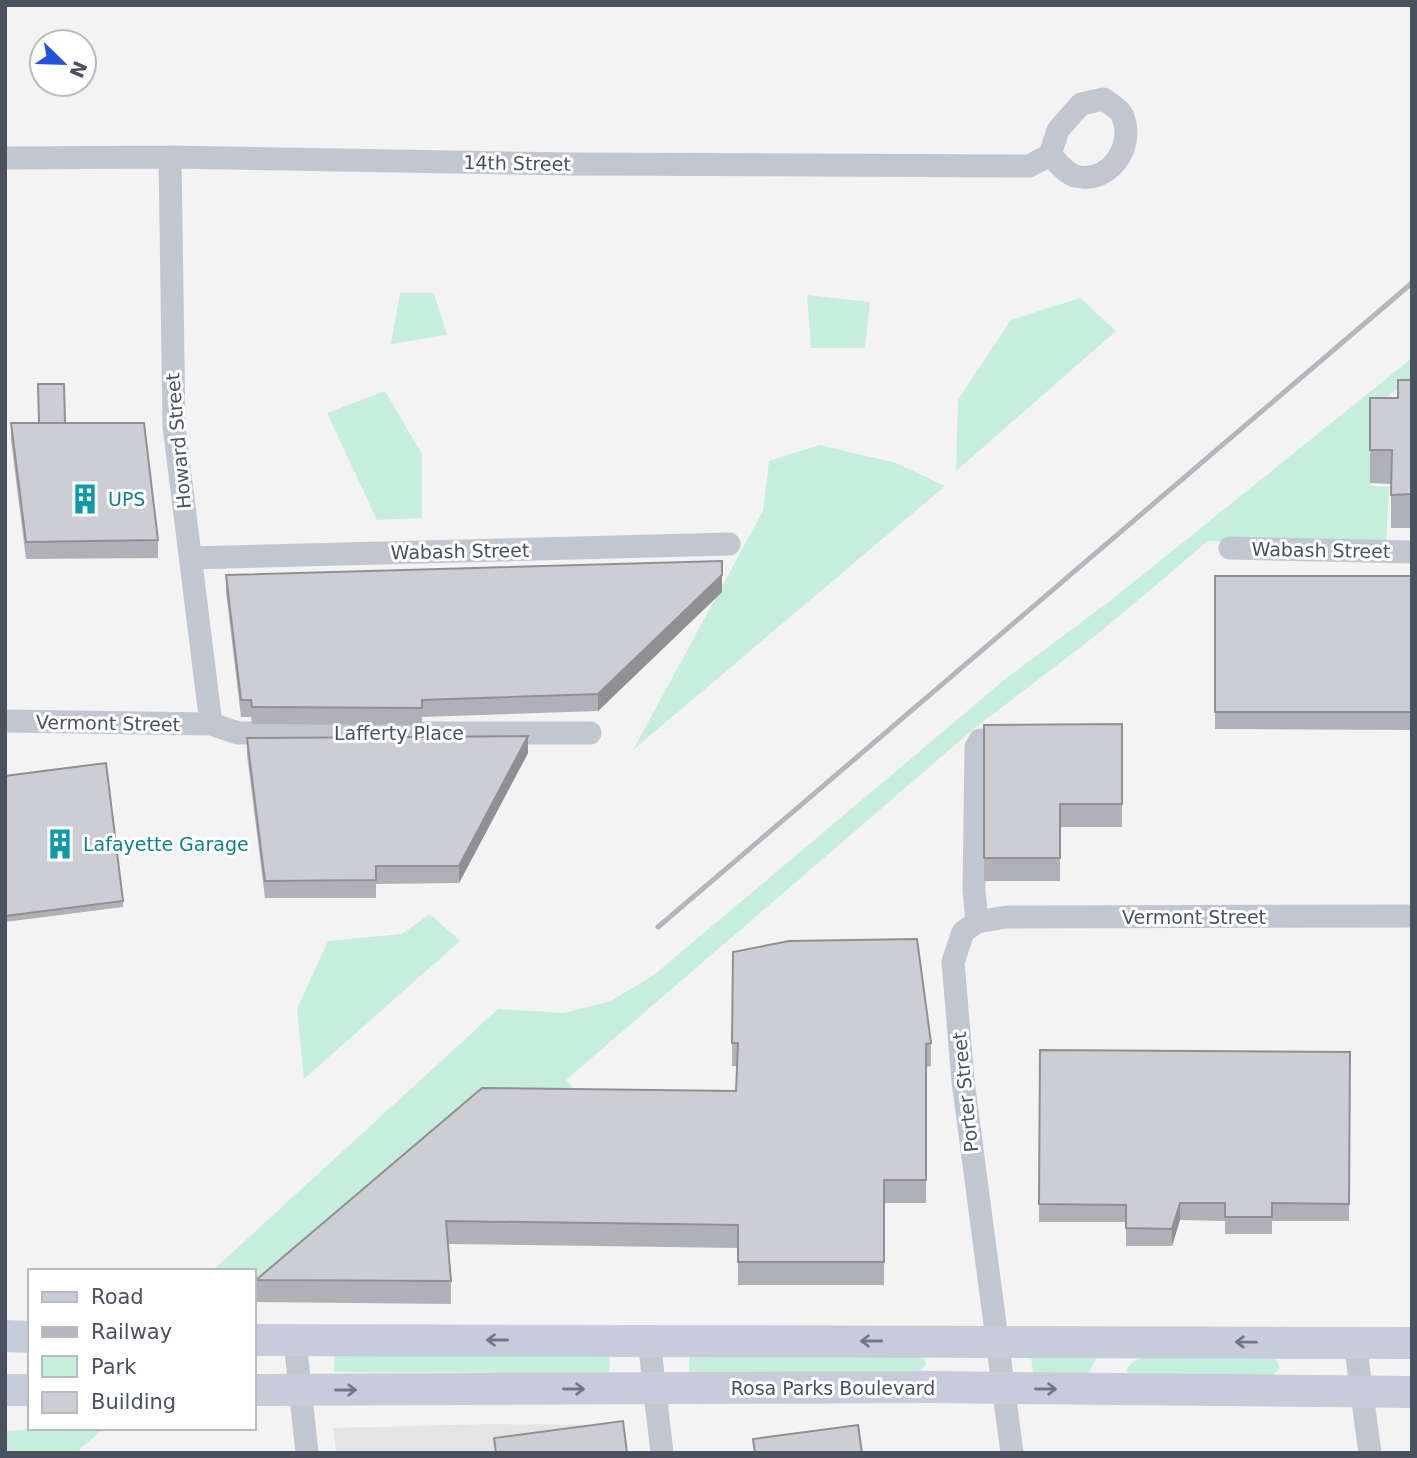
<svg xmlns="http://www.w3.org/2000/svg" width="1417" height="1458" font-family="'DejaVu Sans',sans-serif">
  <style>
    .education { fill: #e5e4e4 }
    .green { fill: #c5eedd }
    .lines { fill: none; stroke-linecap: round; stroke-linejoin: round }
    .minor { stroke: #c1c7d0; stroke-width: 23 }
    .secondary { stroke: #c7ccda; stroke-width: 32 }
    .rail { stroke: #b5b6bc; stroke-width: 5 }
    .wall { fill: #b0b1b6 }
    .shaded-wall { fill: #909094 }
    .building { fill: #cdced4; stroke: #909094; stroke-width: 2 }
    .oneway { stroke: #707784 }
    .labels { text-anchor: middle; stroke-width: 6; stroke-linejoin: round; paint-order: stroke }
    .street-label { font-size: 19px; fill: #4b525f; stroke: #fff }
    .culture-label { font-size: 19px; fill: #0d838f; stroke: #fff; text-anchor: start }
  </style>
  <rect width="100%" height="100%" fill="#f4f3f3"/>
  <path class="education" d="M488 1424 624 1425 628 1453H336L333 1428Z"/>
  <path class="green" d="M400 293H434L447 335 391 344Z
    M807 295 870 302 865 348H811Z
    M1080 298 1116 331 956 471 958 400 1011 320Z
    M1412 358V377L1373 408 1371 486 1389 487 1386 547 1208 541 1099 633 976 727 566 1080 586 1101 470 1105 254 1295V1271H212L498 1009 564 1013 611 1001 655 974 1009 676 1110 601Z
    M385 391 422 454V518L377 520 327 413Z
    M819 445 896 463 945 486 633 750 763 511 769 461Z
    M430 914 460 941 304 1079 297 1009 328 941 402 934Z
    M334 1353 610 1355 609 1373 334 1372Z
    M689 1354 923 1356 926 1364 920 1373 689 1374Z
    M1274 1355 1280 1368 1272 1376 1131 1375 1126 1370 1134 1361 1145 1357Z
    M1031 1356H1098L1088 1374H1033Z
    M30 1425V1428H104L76 1453H5V1431L24 1430Z"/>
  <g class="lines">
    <path class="minor" d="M170 157 174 426 211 724
      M5 158 170 157 572 164 1029 166 1050 155 1058 130 1081 104 1104 99C1110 104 1121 110 1123 117 1135 148 1108 185 1075 176 1066 173 1057 162 1050 155
      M1230 548 1412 552
      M191 558 729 544
      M5 721 211 724 238 733H590
      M980 740 976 747 974 891 977 922 963 932 953 962 963 1081 1012 1453
      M977 922 1006 917 1412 916
      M649 1340 662 1453
      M295 1341 307 1453
      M1355 1343 1370 1453"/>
    <path class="secondary" d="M5 1336 30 1337
      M254 1340 1412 1343
      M5 1390H30
      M254 1390 930 1387 1412 1392"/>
    <path class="rail" d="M658 927 1412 283"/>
  </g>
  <path class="wall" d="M1412 380V528H1391V484L1370 483V398H1398Z
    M11 423H65L158 540V558L26 559 11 440Z
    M226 575 722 592 598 711 422 717V725L252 724 251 717H241L226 592Z
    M1215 576H1412V730L1215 729Z
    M1122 724V827H1060V881H984V725Z
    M247 738 528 753 459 883 376 884V898H265L247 755Z
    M5 776 123 901V907L5 922Z
    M733 952 931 1043V1066L926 1067V1203H884V1285H738V1248L448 1244 451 1281V1304L256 1302V1280L736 1091 737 1066H732Z
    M1040 1050 1350 1052 1349 1221H1272V1234H1225V1221L1180 1220 1172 1246H1126V1222H1039Z"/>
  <path class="shaded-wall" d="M722 575V592L598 711V694Z
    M528 736V753L459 883V866Z
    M1180 1203V1220L1172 1246V1229Z"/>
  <path class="building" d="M1398 380H1412V494L1391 495 1392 450H1370V398H1398Z
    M38 384H64L65 423H39Z
    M11 423H144L158 540 26 542Z
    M722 561V575L598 694 422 700V708L252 707 251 700H241L226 575Z
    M1215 576H1412V712H1215Z
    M1122 724V804H1060V858H984V725Z
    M528 736 459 866H376V880L265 881 247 738Z
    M106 763 123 901 5 916V776Z
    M917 939 931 1043 926 1044V1180H884V1262H738V1225L446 1221 451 1281 256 1280 482 1088 736 1091 738 1043H732L733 952 789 941Z
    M1040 1050 1350 1052 1349 1204 1272 1203V1217H1225V1203H1180L1172 1229 1126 1228V1205L1039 1204Z
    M623 1421 627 1453H496L494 1438Z
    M858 1425 862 1453H755L753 1439Z"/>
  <defs><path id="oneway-shaft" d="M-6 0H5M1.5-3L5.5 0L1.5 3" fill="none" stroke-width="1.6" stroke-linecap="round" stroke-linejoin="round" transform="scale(1.75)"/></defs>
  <g class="oneway">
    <use href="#oneway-shaft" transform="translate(497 1340) rotate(180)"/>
    <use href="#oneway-shaft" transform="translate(871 1341) rotate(-180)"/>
    <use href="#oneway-shaft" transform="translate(1246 1342) rotate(-179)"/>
    <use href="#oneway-shaft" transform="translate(574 1389)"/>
    <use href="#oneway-shaft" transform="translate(1046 1389)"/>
    <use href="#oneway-shaft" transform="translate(346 1390)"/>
  </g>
  <defs>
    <g id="building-bare" transform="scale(2.415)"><path d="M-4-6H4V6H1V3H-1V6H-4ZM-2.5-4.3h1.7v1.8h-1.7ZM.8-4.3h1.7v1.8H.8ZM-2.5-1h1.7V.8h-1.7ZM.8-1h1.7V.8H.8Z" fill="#0f9aa8" stroke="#fff" stroke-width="2.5" paint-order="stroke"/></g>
  </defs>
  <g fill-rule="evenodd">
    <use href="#building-bare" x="85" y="499"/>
    <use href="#building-bare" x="60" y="844"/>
  </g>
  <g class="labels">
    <g class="street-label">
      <text transform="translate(517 163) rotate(1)" y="7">14th Street</text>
      <text transform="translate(178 441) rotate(-95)" y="7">Howard Street</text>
      <text transform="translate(1321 550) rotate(1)" y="7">Wabash Street</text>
      <text transform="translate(460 551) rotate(-1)" y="7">Wabash Street</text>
      <text transform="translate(108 723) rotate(1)" y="7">Vermont Street</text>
      <text x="399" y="740">Lafferty Place</text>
      <text x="1194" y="924">Vermont Street</text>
      <text transform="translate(965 1092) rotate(-96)" y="7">Porter Street</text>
      <text x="833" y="1395">Rosa Parks Boulevard</text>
    </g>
    <g class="culture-label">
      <text x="108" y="506">UPS</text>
      <text x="83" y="851">Lafayette Garage</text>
    </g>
  </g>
  <rect width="1417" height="1458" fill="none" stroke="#4b525f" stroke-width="14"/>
  <rect x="28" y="1269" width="228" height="161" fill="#ffffff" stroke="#b7babf" stroke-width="2"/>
  <rect x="42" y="1292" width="35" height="10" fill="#c7ccda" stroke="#b7babf" stroke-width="2"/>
  <text x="91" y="1304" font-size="21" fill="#4b525f">Road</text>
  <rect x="42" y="1327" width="35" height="10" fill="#b5b6bc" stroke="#b7babf" stroke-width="2"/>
  <text x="91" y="1339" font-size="21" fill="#4b525f">Railway</text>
  <rect x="42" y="1356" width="35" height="21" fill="#c5eedd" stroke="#b7babf" stroke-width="2"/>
  <text x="91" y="1374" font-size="21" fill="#4b525f">Park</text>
  <rect x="42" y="1392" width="35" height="21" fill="#cdced4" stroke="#b7babf" stroke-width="2"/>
  <text x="91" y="1409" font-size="21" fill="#4b525f">Building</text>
  <g transform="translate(63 63) rotate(113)"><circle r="33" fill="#ffffff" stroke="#b7babf" stroke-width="2"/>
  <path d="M0-5L12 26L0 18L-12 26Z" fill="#2451dd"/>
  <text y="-10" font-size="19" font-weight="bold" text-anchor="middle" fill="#4b525f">N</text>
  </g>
</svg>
